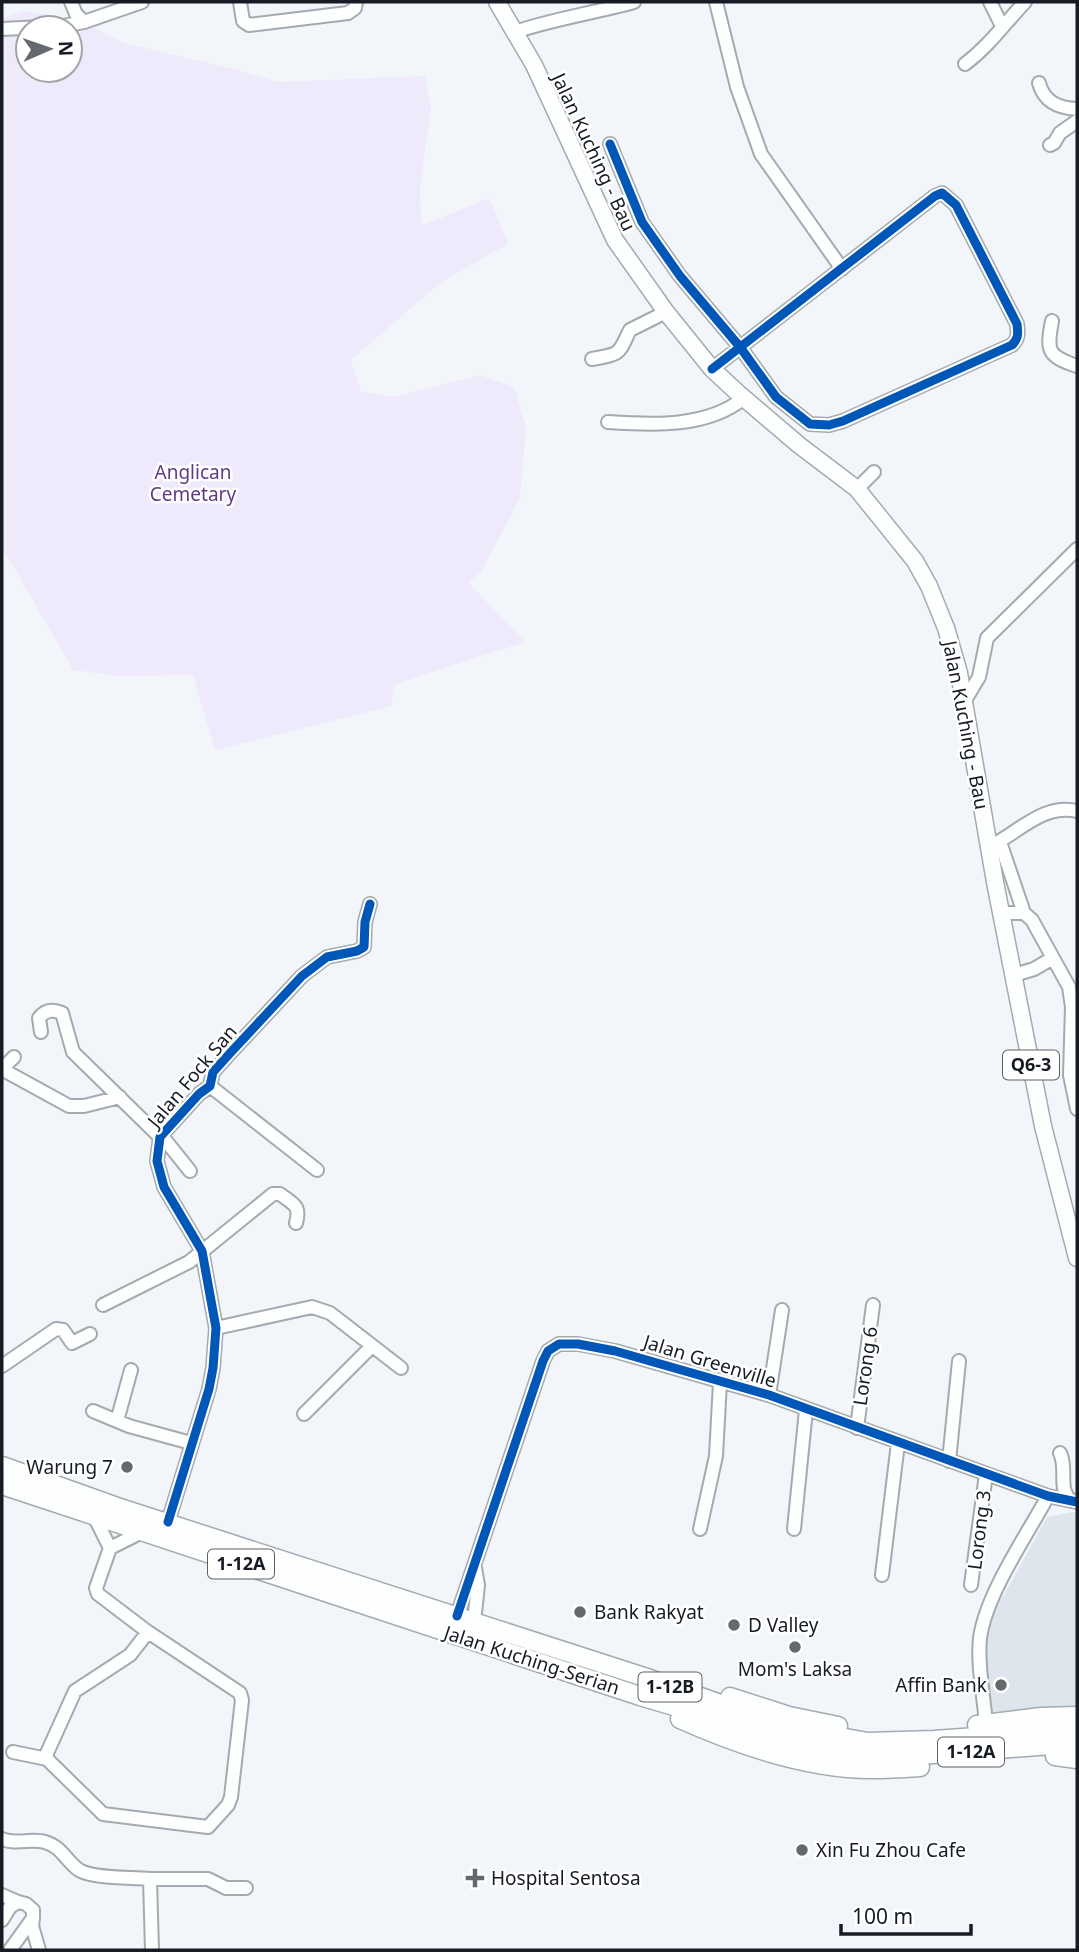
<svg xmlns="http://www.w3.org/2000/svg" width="1079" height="1952" font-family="'Noto Sans',sans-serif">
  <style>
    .built { fill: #dee5ec }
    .green { fill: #eeeafb; fill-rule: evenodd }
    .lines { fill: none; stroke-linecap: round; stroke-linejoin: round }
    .minor-casing { stroke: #a5aaaf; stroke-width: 16 }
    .major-casing { stroke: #a5aaaf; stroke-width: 19 }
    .highway-casing { stroke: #a5aaaf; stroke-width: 21 }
    .minor { stroke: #fdfefe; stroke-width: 12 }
    .major { stroke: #fdfefe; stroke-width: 16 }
    .highway { stroke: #fdfefe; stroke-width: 18 }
    .cycleway-casing { stroke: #fff; stroke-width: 13 }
    .cycleway { stroke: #0057b8; stroke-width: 9 }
    .poi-dot { fill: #64686f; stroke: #fff; stroke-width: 2.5 }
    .labels { text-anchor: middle; stroke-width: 5; stroke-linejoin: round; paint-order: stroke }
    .shield { fill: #fff; stroke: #5d6066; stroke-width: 2 }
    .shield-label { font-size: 18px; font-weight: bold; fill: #171c24 }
    .street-label { font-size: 19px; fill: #171c24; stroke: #fff }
    .park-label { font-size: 19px; fill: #603a89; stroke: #fff }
    .poi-label { font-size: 19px; fill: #171c24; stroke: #fff; text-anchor: start }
  </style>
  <rect width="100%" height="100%" fill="#f2f6fa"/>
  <path class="built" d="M1072 1512 1077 1513V1707L991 1715 985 1650 990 1620 1047 1517Z"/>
  <path class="green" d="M25 11 81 21 124 43 242 71 277 82 425 76 431 108 420 188 421 226 489 198 508 244 441 282 351 360 361 392 393 397 480 375 514 387 526 427 520 498 482 570 469 583 525 642 395 684 391 706 215 750 193 675 118 676 73 670 2 547V18ZM28 28H70V70H28Z"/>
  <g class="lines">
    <g class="minor-casing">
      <path id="minor" d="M71 2 76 14 84 22
        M240 2 243 21 249 25 348 13 355 8 356 2
        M716 2 737 87 761 154 842 269
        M990 2 1002 26
        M2 29 63 26 84 22 142 2
        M515 32C553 19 594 13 634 2
        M965 64C989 46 1005 23 1025 2
        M1039 83C1044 102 1058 108 1077 109
        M610 144 642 222 680 276 740 347 776 397 810 424 829 425 843 421 1012 345C1019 338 1018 333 1017 324L956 205 942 193 935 196C861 254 786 311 712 369
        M1050 145 1054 143 1060 133 1077 121
        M1052 321C1046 352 1048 356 1077 366
        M592 359C622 354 618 354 630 330L666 312
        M608 422C653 425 707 428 744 398
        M857 489 874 472
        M964 702 979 677 987 638 1077 549
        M1000 842 1024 913
        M989 847C1018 833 1043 803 1077 811
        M1000 913H1024L1032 920 1069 987 1072 1007 1070 1075 1077 1109
        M1014 975 1034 969 1053 958
        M41 1032 39 1018C45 1010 52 1009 62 1013L73 1052 160 1137
        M14 1057 5 1066 7 1072 69 1106H84L120 1097
        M210 1086 317 1170
        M162 1136 190 1171
        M103 1305 189 1262 273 1194H280C293 1204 301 1205 296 1223
        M216 1328 312 1307 330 1313 401 1368
        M2 1366 56 1329 63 1330 72 1343 90 1334
        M769 1395 782 1310
        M93 1411 129 1426 191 1443
        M304 1414 371 1347
        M117 1421 131 1370
        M857 1428 873 1305
        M1060 1453C1068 1469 1057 1488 1071 1501
        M949 1461 959 1361
        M94 1516 110 1548
        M168 1522 209 1389 213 1368 216 1328 202 1251 164 1187 157 1161 160 1137 199 1094 210 1086 213 1072 232 1051 302 976 327 957 357 951 364 947 365 922 370 904
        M700 1529 716 1456 720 1382
        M794 1529 806 1410
        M882 1575 898 1443
        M971 1585 986 1474
        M457 1616 543 1361 548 1351 559 1344H578L615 1351 769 1395 1048 1496 1077 1502
        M474 1622 478 1585 475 1568
        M986 1724C984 1697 977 1665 980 1638 986 1594 1027 1535 1048 1496
        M13 1752 47 1759 103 1814 208 1827 228 1805 231 1797 242 1700 240 1693 148 1632 98 1594 96 1588 110 1548 142 1532
        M47 1759V1753L75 1691 130 1655 148 1632
        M2 1839C16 1845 31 1838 45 1842 62 1847 66 1861 79 1870 93 1879 133 1877 150 1879L152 1950
        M150 1879H208L226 1888H246
        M2 1895 18 1902
        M33 1918 32 1926 39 1950
        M2 1920 10 1907 18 1902 26 1904 33 1910V1918L10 1950"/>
    </g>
    <g class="major-casing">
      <path id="major" d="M497 2 534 65 615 240 666 312 712 369 738 393 799 445 857 489 915 561 929 586 946 628 959 673 995 882 1043 1126 1077 1258"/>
    </g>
    <g class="highway-casing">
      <path id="highway" d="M2 1466 117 1507 644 1677 788 1728 868 1742 934 1740 1077 1730
        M2 1485 640 1696 803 1744 864 1754 907 1756 1077 1743
        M730 1697 789 1716 838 1726
        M680 1719C736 1744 809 1769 872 1769 888 1769 904 1768 920 1767
        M977 1725 1041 1717 1077 1716
        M1055 1756 1077 1759"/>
    </g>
    <use href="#minor" class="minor"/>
    <use href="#major" class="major"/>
    <use href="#highway" class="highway"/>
    <g class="cycleway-casing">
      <path id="cycleway" d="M610 144 642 222 680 276 740 347 776 397 810 424 829 425 843 421 1012 345C1019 338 1018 333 1017 324L956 205 942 193 935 196C861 254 786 311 712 369
        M168 1522 209 1389 213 1368 216 1328 202 1251 164 1187 157 1161 160 1137 199 1094 210 1086 213 1072 232 1051 302 976 327 957 357 951 364 947 365 922 370 904
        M457 1616 543 1361 548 1351 559 1344H578L615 1351 769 1395 1048 1496 1077 1502"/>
    </g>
    <use href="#cycleway" class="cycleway"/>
  </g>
  <g class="poi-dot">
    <circle cx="127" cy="1467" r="7"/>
    <circle cx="580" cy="1612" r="7"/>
    <circle cx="734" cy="1625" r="7"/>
    <circle cx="795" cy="1647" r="7"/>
    <circle cx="1001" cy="1685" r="7"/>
    <circle cx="802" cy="1850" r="7"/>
    <path d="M471.5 1867.5h7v7h7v7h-7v7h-7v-7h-7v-7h7z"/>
  </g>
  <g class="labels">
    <g class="shield">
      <rect x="1003" y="1050.5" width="56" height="29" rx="5"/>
      <rect x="208" y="1549.5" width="66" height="29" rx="5"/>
      <rect x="638.5" y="1672.5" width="63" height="29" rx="5"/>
      <rect x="938" y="1737.5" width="66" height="29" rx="5"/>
    </g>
    <g class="shield-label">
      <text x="1031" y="1071">Q6-3</text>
      <text x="241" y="1570">1-12A</text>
      <text x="670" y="1693">1-12B</text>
      <text x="971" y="1758">1-12A</text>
    </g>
    <g class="street-label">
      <text transform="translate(594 152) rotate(65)" y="7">Jalan Kuching - Bau</text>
      <text transform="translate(966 725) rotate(79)" y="7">Jalan Kuching - Bau</text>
      <text transform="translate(192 1076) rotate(-50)" y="7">Jalan Fock San</text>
      <text transform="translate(710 1361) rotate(17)" y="7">Jalan Greenville</text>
      <text transform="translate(865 1366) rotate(-82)" y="7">Lorong 6</text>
      <text transform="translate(979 1530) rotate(-83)" y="7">Lorong 3</text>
      <text transform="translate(532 1660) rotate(18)" y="7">Jalan Kuching-Serian</text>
    </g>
    <g class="park-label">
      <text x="193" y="479">Anglican<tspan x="193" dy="22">Cemetary</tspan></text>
    </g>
    <g class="poi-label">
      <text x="113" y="1474" text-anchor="end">Warung 7</text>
      <text x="594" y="1619">Bank Rakyat</text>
      <text x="748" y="1632">D Valley</text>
      <text x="795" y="1676" text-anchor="middle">Mom's Laksa</text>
      <text x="987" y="1692" text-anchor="end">Affin Bank</text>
      <text x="816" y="1857">Xin Fu Zhou Cafe</text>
      <text x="491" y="1885">Hospital Sentosa</text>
    </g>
  </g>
  <rect width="1079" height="1952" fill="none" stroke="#171c24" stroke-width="7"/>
  <g transform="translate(49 49) rotate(88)"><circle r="33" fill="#ffffff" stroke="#a2a4a7" stroke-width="2"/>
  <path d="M0-5L12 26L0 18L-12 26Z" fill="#64686f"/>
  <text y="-10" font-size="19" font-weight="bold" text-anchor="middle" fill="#171c24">N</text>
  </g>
  <path d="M841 1924v10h130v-10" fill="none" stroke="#171c24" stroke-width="3.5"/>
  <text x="852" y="1924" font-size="21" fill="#171c24" stroke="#ffffff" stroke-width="5" paint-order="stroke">100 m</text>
</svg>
